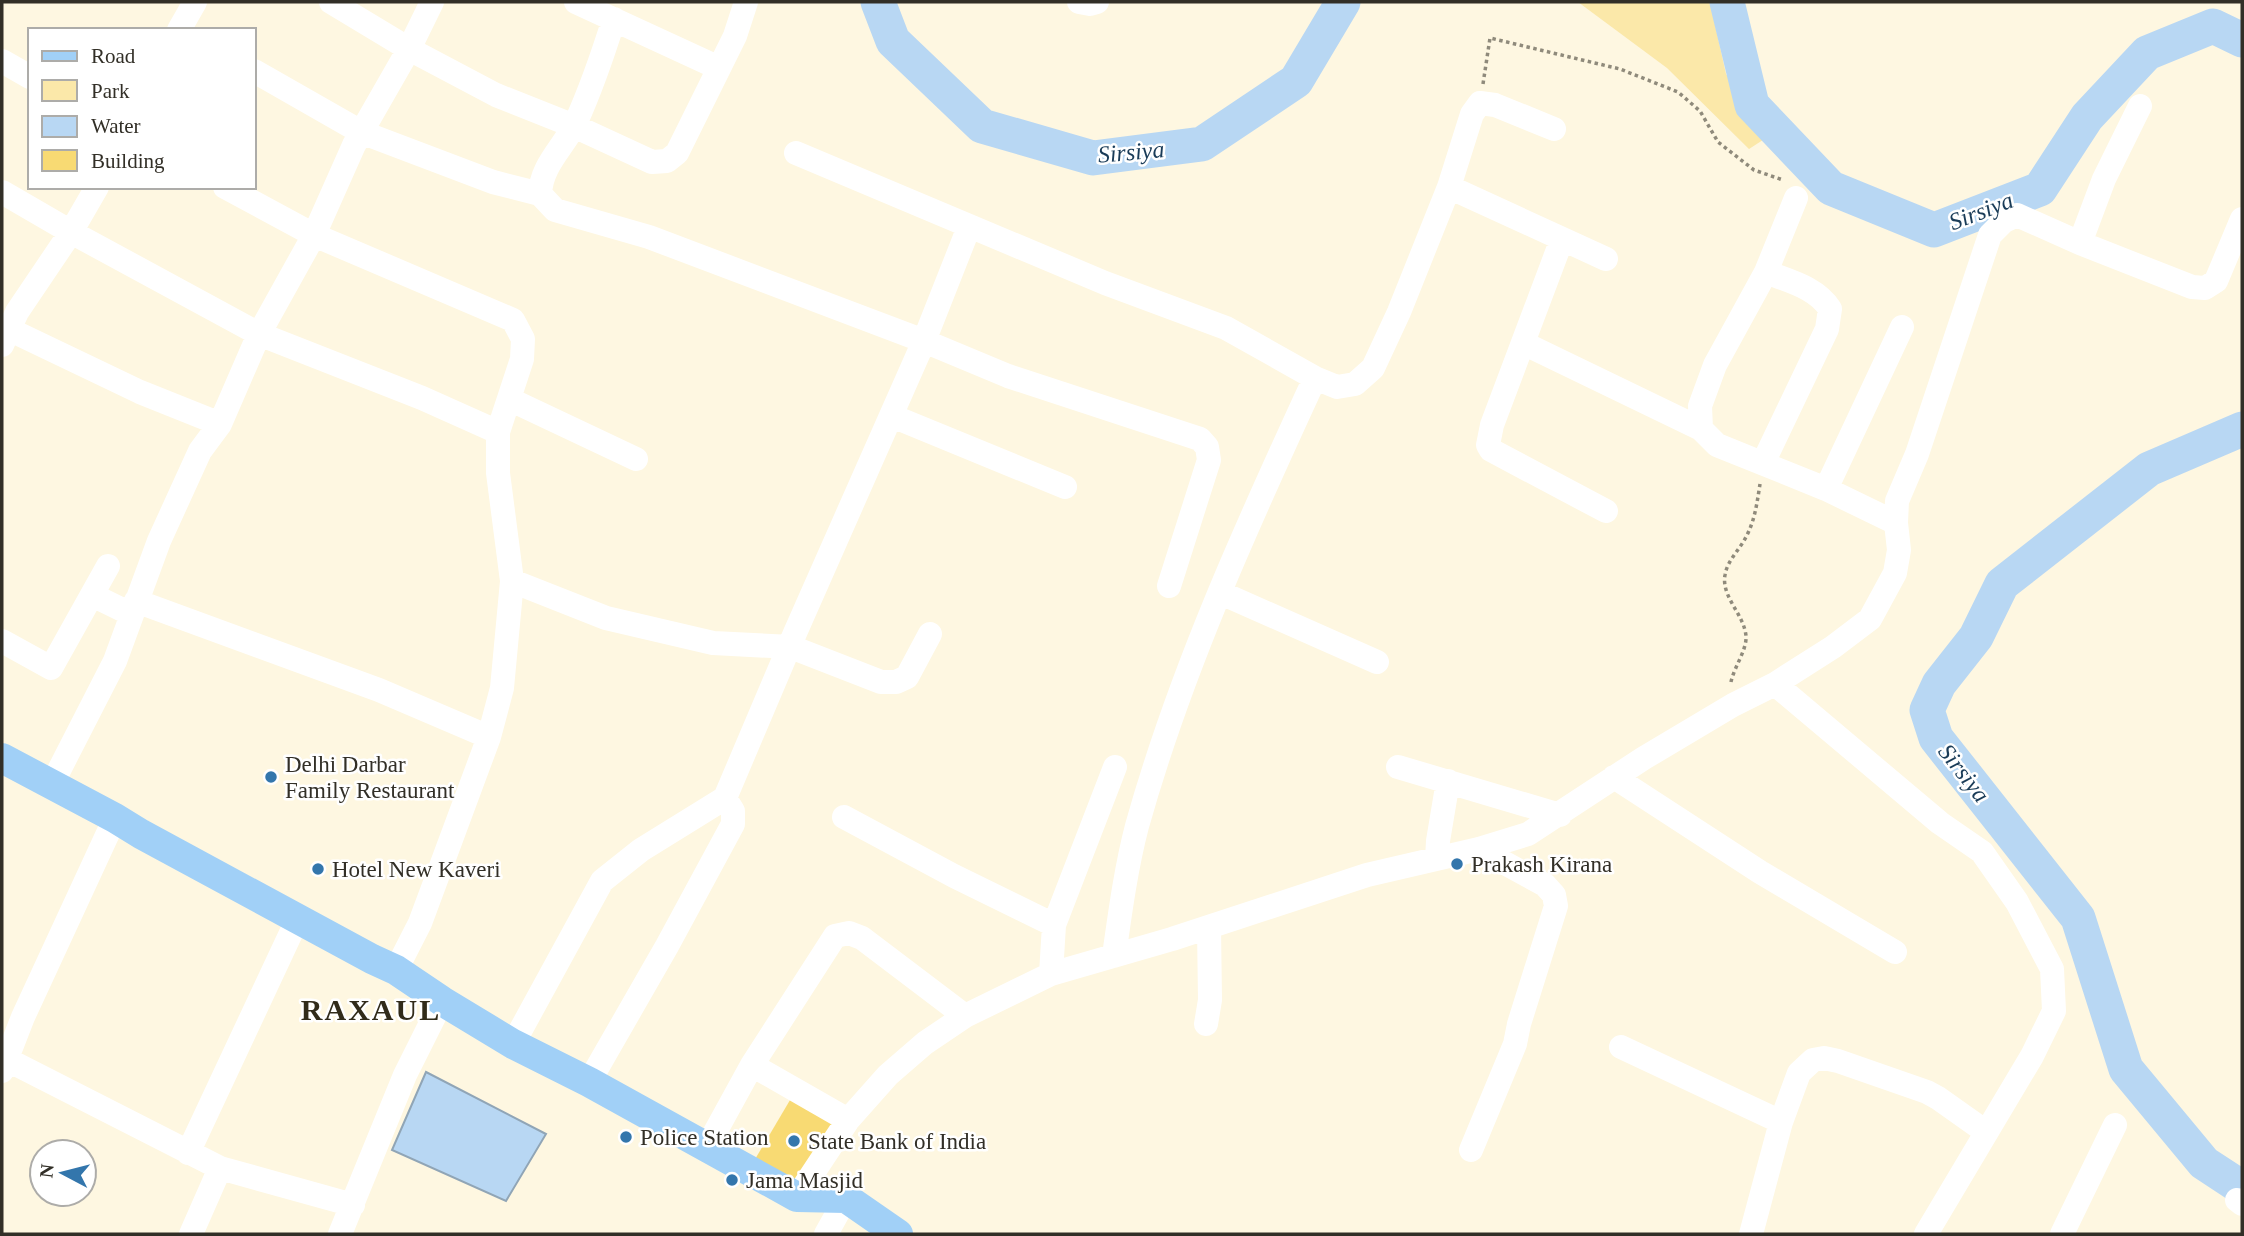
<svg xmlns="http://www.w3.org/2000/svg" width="2244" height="1236" font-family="Georgia,serif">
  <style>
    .green { fill: #fbe8a9 }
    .water { fill: #b8d7f3; stroke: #90a5b6; stroke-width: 2 }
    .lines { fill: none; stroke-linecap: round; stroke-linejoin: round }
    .river { stroke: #b8d7f3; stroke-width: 35 }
    .building { fill: #f8da73 }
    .path { stroke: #8f8a7b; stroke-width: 3.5; stroke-dasharray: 3.5 3.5; stroke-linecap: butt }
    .minor { stroke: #fff; stroke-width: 24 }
    .major { stroke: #a1d0f7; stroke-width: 30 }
    .poi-dot { fill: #3376ac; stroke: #fff; stroke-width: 2.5 }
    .labels { text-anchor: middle; stroke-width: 5; stroke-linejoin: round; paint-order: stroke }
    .poi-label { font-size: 23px; fill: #322f27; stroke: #fff; text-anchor: start }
    .water-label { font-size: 24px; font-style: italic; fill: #1a3c58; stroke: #fff }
    .district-label { font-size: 30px; font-weight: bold; letter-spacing: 2px; fill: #312b1a; stroke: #fff }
  </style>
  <rect width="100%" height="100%" fill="#fef7e1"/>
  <path class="green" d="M1578 2H1710L1726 74 1766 138 1749 149 1667 68Z"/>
  <path class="water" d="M426 1072 546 1134 506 1201 392 1150Z"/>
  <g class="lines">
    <path class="river" d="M878 2 893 41 982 126 1093 158 1202 144 1296 81 1343 2
      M1727 2 1752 105 1831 188 1934 230 2040 189 2087 117 2147 53 2213 26 2242 40
      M2242 429 2149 469 2002 584 1976 637 1939 684 1927 710 1936 738 2078 918 2126 1069 2204 1163 2242 1188"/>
  </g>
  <path class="building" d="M793 1095 834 1120 796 1186 754 1161Z"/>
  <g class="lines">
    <path class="path" d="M1483 84 1490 38 1620 69 1678 92 1700 111 1718 142 1754 170 1783 180
      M1731 682C1734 667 1747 650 1746 636 1744 614 1721 597 1725 575 1727 561 1740 549 1746 537 1755 520 1757 503 1760 484"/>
    <path class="minor" d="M331 2 409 49 496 95 574 126 652 162 667 161 677 153 735 36 746 2
      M576 2 719 68
      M1079 2 1090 4 1097 2
      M614 19C603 54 591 89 576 122 564 147 541 165 540 194L555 210 649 237 924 341 1008 376 1200 439 1207 447 1209 460 1169 586
      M179 30 195 2
      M2 61 30 77
      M254 71 361 132 493 182 540 194
      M796 153 1105 283 1226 328 1315 378 1337 387 1355 384 1373 368 1399 312 1449 187 1472 114 1480 103 1495 105 1554 129
      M225 187 314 235 513 320 523 339 522 359 498 432V473L512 581 502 688 489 737 420 923 396 970
      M1449 187 1606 259
      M2 192 71 232 259 334 422 398 498 432
      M1562 239 1492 425 1488 445 1491 450 1606 511
      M2080 243 2192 287 2205 288 2216 281 2242 219
      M2 326 140 392 220 424
      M1523 343 1701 429
      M2 345 17 312 71 232 97 187
      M509 399 636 459
      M892 416 1065 487
      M1763 463 1827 329 1830 309C1816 287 1788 281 1766 272L1796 198
      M1826 489 1902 327
      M1896 523 1897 501 1917 454 1990 235 2004 221 2017 215 2080 243 2104 179 2140 106
      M512 581 606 618 713 643 791 647 881 682H896L907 677 930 634
      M1221 593 1377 662
      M92 595 131 614
      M136 601 379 690 489 737
      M2 641 51 668 108 566
      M1775 684 1940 823 1982 852 2017 902 2052 969 2054 1011 2032 1056 1926 1234
      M1398 767 1560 815
      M1614 777 1760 872 1895 952
      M52 784 115 661 159 541 200 451 220 424 259 334 314 235 354 145 409 49 432 2
      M844 817 954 876 1054 925
      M1437 859 1438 841 1448 781
      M1114 956C1120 913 1126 868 1137 826 1180 672 1248 523 1315 378
      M1051 974 1054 925 1115 767
      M1206 1024 1210 1000 1209 927
      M513 1044 602 881 641 850 725 798 795 633 924 341 969 227
      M1621 1047 1781 1122
      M2 1057 220 1168 353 1205
      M752 1065 848 1120
      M2 1071 23 1017 115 818
      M589 1082 667 946 733 824V811L725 798
      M707 1147 752 1065 835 936 849 933 862 938 965 1016
      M1471 1150 1515 1044 1519 1024 1556 906 1554 895 1545 885 1479 849
      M188 1153 298 918
      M797 1197 848 1120 888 1075 925 1043 965 1016 1051 974 1172 939 1367 875 1479 849 1528 834 1644 758 1733 705 1775 684 1833 647 1870 619 1895 573 1899 550 1896 523 1826 489 1717 445 1701 429 1700 406 1715 365 1766 272
      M2237 1200 2242 1204
      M191 1234 220 1168
      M340 1234 405 1075 442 1001
      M826 1234 846 1198
      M1751 1234 1781 1122 1799 1073 1813 1060 1824 1058 1838 1061 1927 1092 1938 1098 1986 1132
      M2062 1234 2115 1125"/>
    <path class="major" d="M2 758 115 818 141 834 372 959 396 970 442 1001 513 1044 589 1082 797 1197 846 1198 898 1234"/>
  </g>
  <g class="poi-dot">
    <circle cx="271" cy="777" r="7"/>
    <circle cx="1457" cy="864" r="7"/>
    <circle cx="318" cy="869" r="7"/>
    <circle cx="626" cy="1137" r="7"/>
    <circle cx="794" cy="1141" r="7"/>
    <circle cx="732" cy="1180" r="7"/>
  </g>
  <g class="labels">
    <g class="poi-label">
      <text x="285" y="772">Delhi Darbar<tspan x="285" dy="26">Family Restaurant</tspan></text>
      <text x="1471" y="872">Prakash Kirana</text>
      <text x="332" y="877">Hotel New Kaveri</text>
      <text x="640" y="1145">Police Station</text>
      <text x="808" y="1149">State Bank of India</text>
      <text x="746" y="1188">Jama Masjid</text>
    </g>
    <g class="water-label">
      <text transform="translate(1131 152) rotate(-5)" y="8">Sirsiya</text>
      <text transform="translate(1981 211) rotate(-21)" y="8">Sirsiya</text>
      <text transform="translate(1964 773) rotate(52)" y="8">Sirsiya</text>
    </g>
    <g class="district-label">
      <text x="371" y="1020">RAXAUL</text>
    </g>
  </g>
  <rect width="2244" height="1236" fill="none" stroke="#322f27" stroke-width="7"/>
  <rect x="28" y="28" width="228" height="161" fill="#ffffff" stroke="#adaca9" stroke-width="2"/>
  <rect x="42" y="51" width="35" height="10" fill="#a1d0f7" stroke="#adaca9" stroke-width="2"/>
  <text x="91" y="63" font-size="21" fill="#322f27">Road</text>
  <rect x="42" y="80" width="35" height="21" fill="#fbe8a9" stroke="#adaca9" stroke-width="2"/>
  <text x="91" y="98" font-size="21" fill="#322f27">Park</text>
  <rect x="42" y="116" width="35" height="21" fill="#b8d7f3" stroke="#adaca9" stroke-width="2"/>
  <text x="91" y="133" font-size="21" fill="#322f27">Water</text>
  <rect x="42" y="150" width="35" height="21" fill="#f8da73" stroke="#adaca9" stroke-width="2"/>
  <text x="91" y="168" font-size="21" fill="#322f27">Building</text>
  <g transform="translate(63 1173) rotate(277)"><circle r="33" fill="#ffffff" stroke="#adaca9" stroke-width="2"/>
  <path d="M0-5L12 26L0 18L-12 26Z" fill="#3376ac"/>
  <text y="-10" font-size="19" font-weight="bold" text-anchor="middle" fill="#322f27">N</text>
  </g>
</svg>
